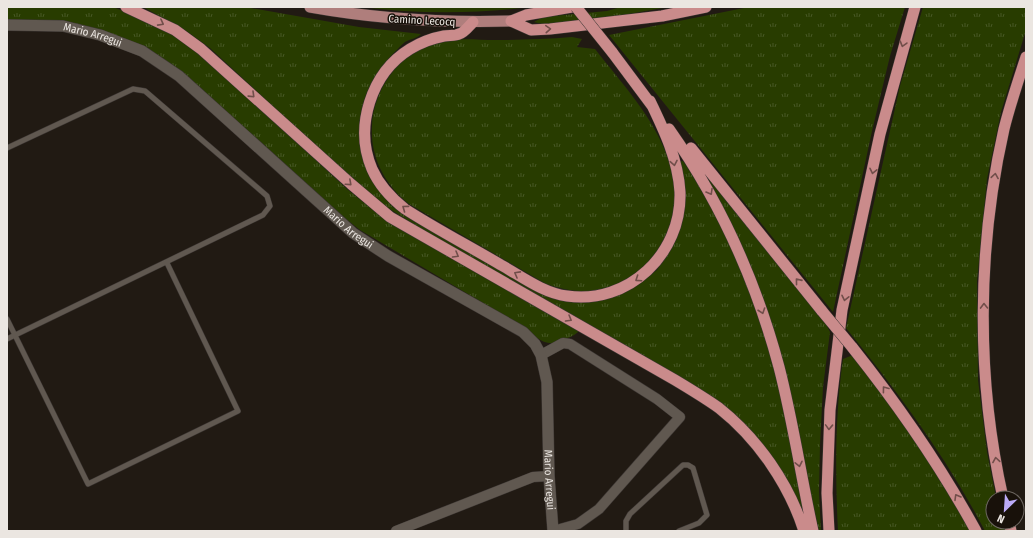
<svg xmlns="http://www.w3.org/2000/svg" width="1033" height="538" font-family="'Fira Sans Condensed',sans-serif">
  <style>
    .grass { fill: url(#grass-tufts) }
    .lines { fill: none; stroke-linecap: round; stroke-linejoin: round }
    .service-casing { stroke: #3c3633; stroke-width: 6 }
    .minor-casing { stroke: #3c3633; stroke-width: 11 }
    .tertiary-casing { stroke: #3c3633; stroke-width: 12 }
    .primary-casing { stroke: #3c3633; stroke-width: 12 }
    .trunk-casing { stroke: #3c3633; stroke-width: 12 }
    .service { stroke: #605850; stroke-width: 5 }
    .minor { stroke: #605850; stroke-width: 10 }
    .tertiary { stroke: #605850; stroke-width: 11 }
    .primary { stroke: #af7e7c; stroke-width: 11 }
    .trunk { stroke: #ca8b8b; stroke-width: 11 }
    .trunk-bridge-casing { stroke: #3c3633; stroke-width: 12; stroke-linecap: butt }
    .trunk-bridge { stroke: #ca8b8b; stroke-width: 11 }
    .oneway { stroke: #714e4a }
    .labels { text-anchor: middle; stroke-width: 3; stroke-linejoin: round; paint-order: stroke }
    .street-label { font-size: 11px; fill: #ebe6e1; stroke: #18110a }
  </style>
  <defs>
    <pattern id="grass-tufts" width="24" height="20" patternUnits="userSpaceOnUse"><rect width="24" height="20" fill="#283c00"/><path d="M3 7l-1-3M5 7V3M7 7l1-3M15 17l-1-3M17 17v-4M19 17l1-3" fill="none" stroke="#475825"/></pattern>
  </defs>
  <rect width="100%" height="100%" fill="#211a13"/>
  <path class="grass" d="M7 7H113L150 22 183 41 204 57 347 189 378 214 578 330V332C574 336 569 337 564 340 545 349 537 337 522 326L360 230 332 208 193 81 133 43 7 21Z
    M143 7H245L359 27 421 34C418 38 410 39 405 42 400 46 395 52 390 57 347 104 351 162 393 207L537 290 611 297 626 292 642 282 657 270 676 240 681 225 683 211 678 162 683 161C724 221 752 290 772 359 786 408 793 458 803 508H799L746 428 388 208 329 158 210 48 185 30Z
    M361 7H530C474 14 417 14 361 7Z
    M621 7H668L595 20 546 25 534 22 543 17 607 11Z
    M749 7H905L890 56 872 131 833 312 609 35Z
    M923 7H1026V30L1001 112 987 179 977 281 978 380 987 452 996 498H993V522H1002L1005 531H985C947 458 898 392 846 328L900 86Z
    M572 37 582 39 577 47 595 49C624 86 659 123 671 168 686 220 654 276 603 289 584 294 564 290 546 284L409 204C385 185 370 157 372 126 373 91 399 53 433 43 454 37 475 40 496 40 522 40 547 39 572 37Z
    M693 157 824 320 830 332 823 387 820 445 819 492 821 531H819L780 354Z
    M853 355 897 411 972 531H838C835 473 835 416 843 359Z"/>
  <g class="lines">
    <g class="service-casing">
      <path id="service" d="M7 148 133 89 145 91 267 196 270 206 263 215 7 339
        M7 319 88 484 238 411 167 263
        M626 531V521L630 514 683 465H688L693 468 707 515 699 523 679 531"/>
    </g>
    <g class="minor-casing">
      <path id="minor" d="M541 355 563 343 570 344 657 399 680 417 599 509 578 524 553 531
        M396 531 533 477 549 476"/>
    </g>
    <g class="tertiary-casing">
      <g id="tertiary">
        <path id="s1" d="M7 25 63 26 100 35 142 51 179 76 353 233 388 256 523 332 535 344 541 355 547 382 549 476 553 531"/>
      </g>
    </g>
    <g class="primary-casing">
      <path id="primary" d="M310 7C377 19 443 23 511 21"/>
    </g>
    <g class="trunk-casing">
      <path id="trunk" d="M126 7 175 30 201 49 351 184 390 217 675 380C690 389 705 398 719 408 758 439 789 484 804 531
        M511 21 531 30 550 29 662 16 706 7
        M511 21 526 15 572 7
        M473 22C469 26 464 33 459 34 455 36 449 35 444 36 433 38 420 43 410 49 371 73 354 127 372 169 379 185 391 198 405 209 436 229 469 246 501 265 521 276 543 293 567 296 628 305 682 254 680 192 678 159 664 130 650 101
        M612 52 653 107
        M669 129C720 201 756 281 779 367 793 421 801 477 813 531
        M691 148 822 311
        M852 347C899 406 940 465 976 531
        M1003 498C976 379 977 248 1004 129 1010 105 1018 81 1026 57
        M1009 522 1011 531
        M829 531 827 493 830 410 842 310 880 134 915 7"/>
    </g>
    <use href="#service" class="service"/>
    <use href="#minor" class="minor"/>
    <use href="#tertiary" class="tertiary"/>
    <use href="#primary" class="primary"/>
    <use href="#trunk" class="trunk"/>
    <g class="trunk-bridge-casing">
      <path id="trunk-bridge" d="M576 7 612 52
        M822 311 852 347"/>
    </g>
    <use href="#trunk-bridge" class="trunk-bridge"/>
  </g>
  <defs><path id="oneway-chevron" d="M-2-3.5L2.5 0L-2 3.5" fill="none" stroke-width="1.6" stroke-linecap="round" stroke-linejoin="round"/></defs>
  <g class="oneway">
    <use href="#oneway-chevron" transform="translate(161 23) rotate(28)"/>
    <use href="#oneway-chevron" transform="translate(548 29) rotate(-4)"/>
    <use href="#oneway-chevron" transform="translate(903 44) rotate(106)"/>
    <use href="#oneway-chevron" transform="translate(252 95) rotate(44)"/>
    <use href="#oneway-chevron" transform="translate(674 163) rotate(79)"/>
    <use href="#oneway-chevron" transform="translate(873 171) rotate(102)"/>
    <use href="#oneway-chevron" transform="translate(995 176) rotate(-81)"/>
    <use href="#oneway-chevron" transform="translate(349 183) rotate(42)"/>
    <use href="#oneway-chevron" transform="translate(710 192) rotate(60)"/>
    <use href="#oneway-chevron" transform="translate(405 208) rotate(-144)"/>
    <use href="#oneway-chevron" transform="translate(456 255) rotate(30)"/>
    <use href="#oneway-chevron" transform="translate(517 274) rotate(-151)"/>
    <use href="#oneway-chevron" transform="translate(638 279) rotate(146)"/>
    <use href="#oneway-chevron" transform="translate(798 281) rotate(-129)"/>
    <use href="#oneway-chevron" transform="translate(845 298) rotate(102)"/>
    <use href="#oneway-chevron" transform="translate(984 306) rotate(-91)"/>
    <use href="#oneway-chevron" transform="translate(762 311) rotate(71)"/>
    <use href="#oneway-chevron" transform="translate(569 319) rotate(30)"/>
    <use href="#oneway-chevron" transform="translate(885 389) rotate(-127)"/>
    <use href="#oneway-chevron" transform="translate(829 427) rotate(92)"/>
    <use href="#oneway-chevron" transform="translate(996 460) rotate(-99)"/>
    <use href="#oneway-chevron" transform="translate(799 464) rotate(78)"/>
    <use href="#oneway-chevron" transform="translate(957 497) rotate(-120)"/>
  </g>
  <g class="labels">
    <g class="street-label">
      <text transform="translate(422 20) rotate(3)" y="4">Camino Lecocq</text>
      <text dy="4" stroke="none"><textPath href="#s1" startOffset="87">Mario Arregui</textPath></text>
      <text dy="4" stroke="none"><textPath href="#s1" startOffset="411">Mario Arregui</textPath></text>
      <text dy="4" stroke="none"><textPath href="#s1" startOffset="770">Mario Arregui</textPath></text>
    </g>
  </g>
  <rect width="1033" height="538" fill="none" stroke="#ebe6e1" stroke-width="16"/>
  <g transform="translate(1005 510) rotate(205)"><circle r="19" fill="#18110a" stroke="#6c6660"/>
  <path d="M0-3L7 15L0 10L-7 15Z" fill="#baaaf6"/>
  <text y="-6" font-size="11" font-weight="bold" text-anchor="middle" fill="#ebe6e1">N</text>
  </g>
</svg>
